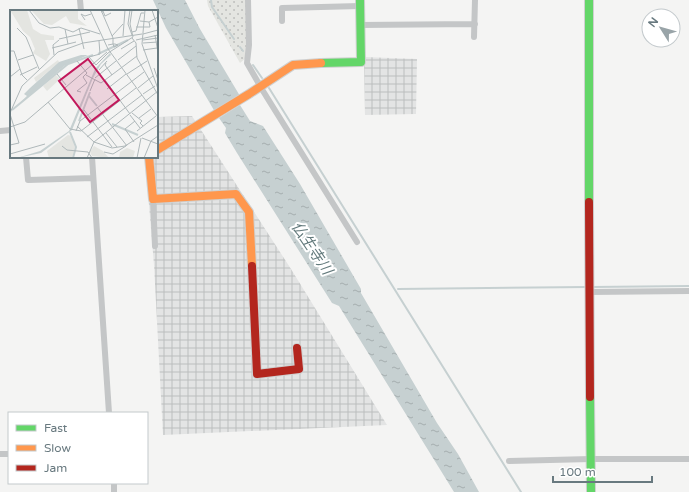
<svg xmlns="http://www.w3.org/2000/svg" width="689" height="492" font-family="'Varela Round','Noto Sans JP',sans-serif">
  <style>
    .industrial { fill: url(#industrial-grid) }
    .park { fill: url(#park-dots) }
    .water { fill: url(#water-ripples) }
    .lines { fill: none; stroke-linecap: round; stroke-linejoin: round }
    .stream { stroke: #c6d0d1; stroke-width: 2 }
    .fast-casing { stroke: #cfd0d0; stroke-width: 10 }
    .slow-casing { stroke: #cfd0d0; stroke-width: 10 }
    .jam-casing { stroke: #cfd0d0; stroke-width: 10 }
    .street { stroke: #c4c6c7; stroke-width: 6 }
    .fast { stroke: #63d668; stroke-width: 8 }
    .slow { stroke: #ff974d; stroke-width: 8 }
    .jam { stroke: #b3261e; stroke-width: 8 }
    .labels { text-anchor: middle; stroke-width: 4; stroke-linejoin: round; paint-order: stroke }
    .water-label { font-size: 15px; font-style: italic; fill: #637a7c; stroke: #fff }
    .inset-river { fill: none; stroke: #c6d0d1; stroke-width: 2 }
    .inset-road { fill: none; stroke: #afb8ba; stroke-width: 1 }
    .view { fill: #c2185b; fill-opacity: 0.15; stroke: #c2185b; stroke-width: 2 }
    .inset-edge { fill: none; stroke: #68797f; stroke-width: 2 }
  </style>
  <defs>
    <pattern id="industrial-grid" width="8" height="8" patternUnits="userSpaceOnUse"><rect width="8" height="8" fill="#e3e4e4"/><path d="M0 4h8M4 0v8" fill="none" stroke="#bcbebe"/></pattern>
    <pattern id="park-dots" width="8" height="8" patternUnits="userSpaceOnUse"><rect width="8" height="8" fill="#e4e5e1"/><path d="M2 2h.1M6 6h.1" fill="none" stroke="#bdbebc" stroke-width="1.8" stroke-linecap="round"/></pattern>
    <pattern id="water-ripples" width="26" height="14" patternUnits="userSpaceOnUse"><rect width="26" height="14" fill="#c6d0d1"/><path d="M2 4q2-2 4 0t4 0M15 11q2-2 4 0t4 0" fill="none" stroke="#a5aeaf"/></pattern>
  </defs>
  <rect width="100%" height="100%" fill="#f4f4f3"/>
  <path class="industrial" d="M364 57 417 59 416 114 365 115Z
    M192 116 291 269 387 425 163 435 154 265 145 157H157V117Z"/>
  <path class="park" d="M207 0H246V58L240 63 208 6Z"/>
  <path class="water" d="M153 0H185L200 29 240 96 215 112 166 28Z
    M240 105 250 121 263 126 300 184 361 289V293L437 423 458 454 479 492H454L339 306 332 303 237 153 225 133 226 128 219 118Z"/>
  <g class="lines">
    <path class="stream" d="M211 0 212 7 234 39
      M240 47 243 51
      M253 65 262 78
      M269 88 521 492
      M592 287 689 286
      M398 289 587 287"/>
    <g class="fast-casing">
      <path id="fast" d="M589 0V202
        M321 63 361 62 360 0
        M590 397 591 492"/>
    </g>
    <g class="slow-casing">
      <path id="slow" d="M157 150 249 94 293 65 321 63
        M149 157 153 199 236 194 249 212 252 266"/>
    </g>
    <g class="jam-casing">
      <path id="jam" d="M589 202 590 397
        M252 266 257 374 299 369 297 348"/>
    </g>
    <path class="street" d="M80 0 81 11
      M248 0 249 45 247 63 259 84
      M282 21V8L360 6
      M360 25 475 24
      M474 37 475 0
      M263 91 357 242
      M0 131 11 130
      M26 157 28 180 93 178
      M92 157 109 413
      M153 199 155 246
      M589 292 689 291
      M0 454H9
      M509 461 591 459H689
      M114 483V492"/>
    <use href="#fast" class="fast"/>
    <use href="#slow" class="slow"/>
    <use href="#jam" class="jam"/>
  </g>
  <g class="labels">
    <g class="water-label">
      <text transform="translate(312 248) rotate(56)" y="5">仏生寺川</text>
    </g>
  </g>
  <g transform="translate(10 10)">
    <rect width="148" height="148" fill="#f4f4f3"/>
    <path d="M0 0H17L23 19 31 24 44 26V30H35L40 44 36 51 23 43 25 39 20 27 13 21ZM21 0H68V9L77 16 60 13 56 6 42 15 34 14ZM84 136 93 141 99 148 82 146 80 142ZM117 138 125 141 123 148H109L110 142Z" fill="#e4e5e1"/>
    <path d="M48 50 49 52 26 72 24 68ZM46 65 50 69 37 81 33 76ZM58 125 62 126 65 137 62 148H39L37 141Z" fill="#e4e5e1"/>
    <path d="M53.5 134a5.5 5.5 0 1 1 11 0a5.5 5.5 0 1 1-11 0Z" fill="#e4e5e1"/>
    <path d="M100 43 101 45 91 54 83 68 62 120 31 143 7 148 30 141 59 121 85 59ZM71 45H78L54 56 7 96 17 86 14 84 20 78 49 52Z" fill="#c6d0d1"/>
    <path class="inset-river" d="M88 44 118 30M79 86 87 96M2 100 58 54 83 45M69 111 80 82M102 114 128 125M60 122 66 137 63 148"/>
    <path class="inset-road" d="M19 0 29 13 40 18 49 17 63 22 71 18 90 24M80 0 98 39 148 107M91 0 103 28V34L98 35M120 0 118 14 122 25M135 0 132 34 148 79M142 0 148 18M91 2 93 1 95 6 101 3M75 10 71 4 75 6 81 4M130 11 139 12 148 7M126 17H140L139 12M7 18 16 27 29 59M69 18 74 39M55 19 58 34M122 22 126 21 131 3H134M133 24 148 20M145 25 148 43M102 26 113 14M113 26 115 0M122 28 126 33 127 48 148 85M49 29 80 22M126 30 148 25M133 30 148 28M89 31 90 44M133 33 148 32M103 34H105L108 35 104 37ZM42 38 66 32M111 39 124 31M133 40 147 38M0 41H4L12 65 17 70M90 44 79 47 86 55 98 43 123 27 120 14 122 0M44 45 43 35 49 30M8 50 23 45M108 50 126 36M67 51 77 63 73 67 77 73 67 81 71 82M96 53 95 55 102 65M144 58 148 70M89 60 97 51M47 64 56 75M117 64 137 51M10 65 27 57M76 65 91 73 127 46M0 67 10 59M85 68 106 51M95 70 120 104M128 78 143 66M97 79 116 64M80 81 85 69M133 84 145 76M38 92 60 119 71 121 126 78M87 97 117 136M74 100 102 137M0 103 12 76 48 42 73 33 132 24M122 103 132 111 130 113 133 116M0 104 9 133 0 135M120 105 130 118M129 108 141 99M67 116 84 132 148 81M0 117 15 112 97 42M66 121 70 111 134 62M127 121 146 106M96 123 107 137M77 127 132 85M132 128 148 134M124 132 115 119 125 111M52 136 57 140 78 142 82 148M94 142 103 144 116 136M0 144 35 134M77 148 84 132 102 138 115 136 148 115M127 148 131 128M134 148 141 131 148 126"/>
    <path class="view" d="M78 49 109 90 80 112 49 71Z"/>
    <rect width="148" height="148" class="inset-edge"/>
  </g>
  <rect x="8" y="412" width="140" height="72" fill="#ffffff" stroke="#c3c9cc"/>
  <rect x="16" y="425" width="20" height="6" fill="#63d668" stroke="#c3c9cc"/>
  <text x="44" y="432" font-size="12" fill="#68797f">Fast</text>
  <rect x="16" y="445" width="20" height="6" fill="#ff974d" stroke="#c3c9cc"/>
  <text x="44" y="452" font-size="12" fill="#68797f">Slow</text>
  <rect x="16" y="465" width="20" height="6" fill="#b3261e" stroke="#c3c9cc"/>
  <text x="44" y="472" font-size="12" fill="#68797f">Jam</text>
  <g transform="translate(661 28) rotate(307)"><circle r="19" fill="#ffffff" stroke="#c3c9cc"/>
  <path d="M0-3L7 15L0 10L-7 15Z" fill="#99a4a8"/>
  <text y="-6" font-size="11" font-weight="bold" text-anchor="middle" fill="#68797f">N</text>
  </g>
  <path d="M553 476v6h99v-6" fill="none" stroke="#68797f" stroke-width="2"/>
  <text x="559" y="476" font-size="12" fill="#68797f" stroke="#ffffff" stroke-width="3" paint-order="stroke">100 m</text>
</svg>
